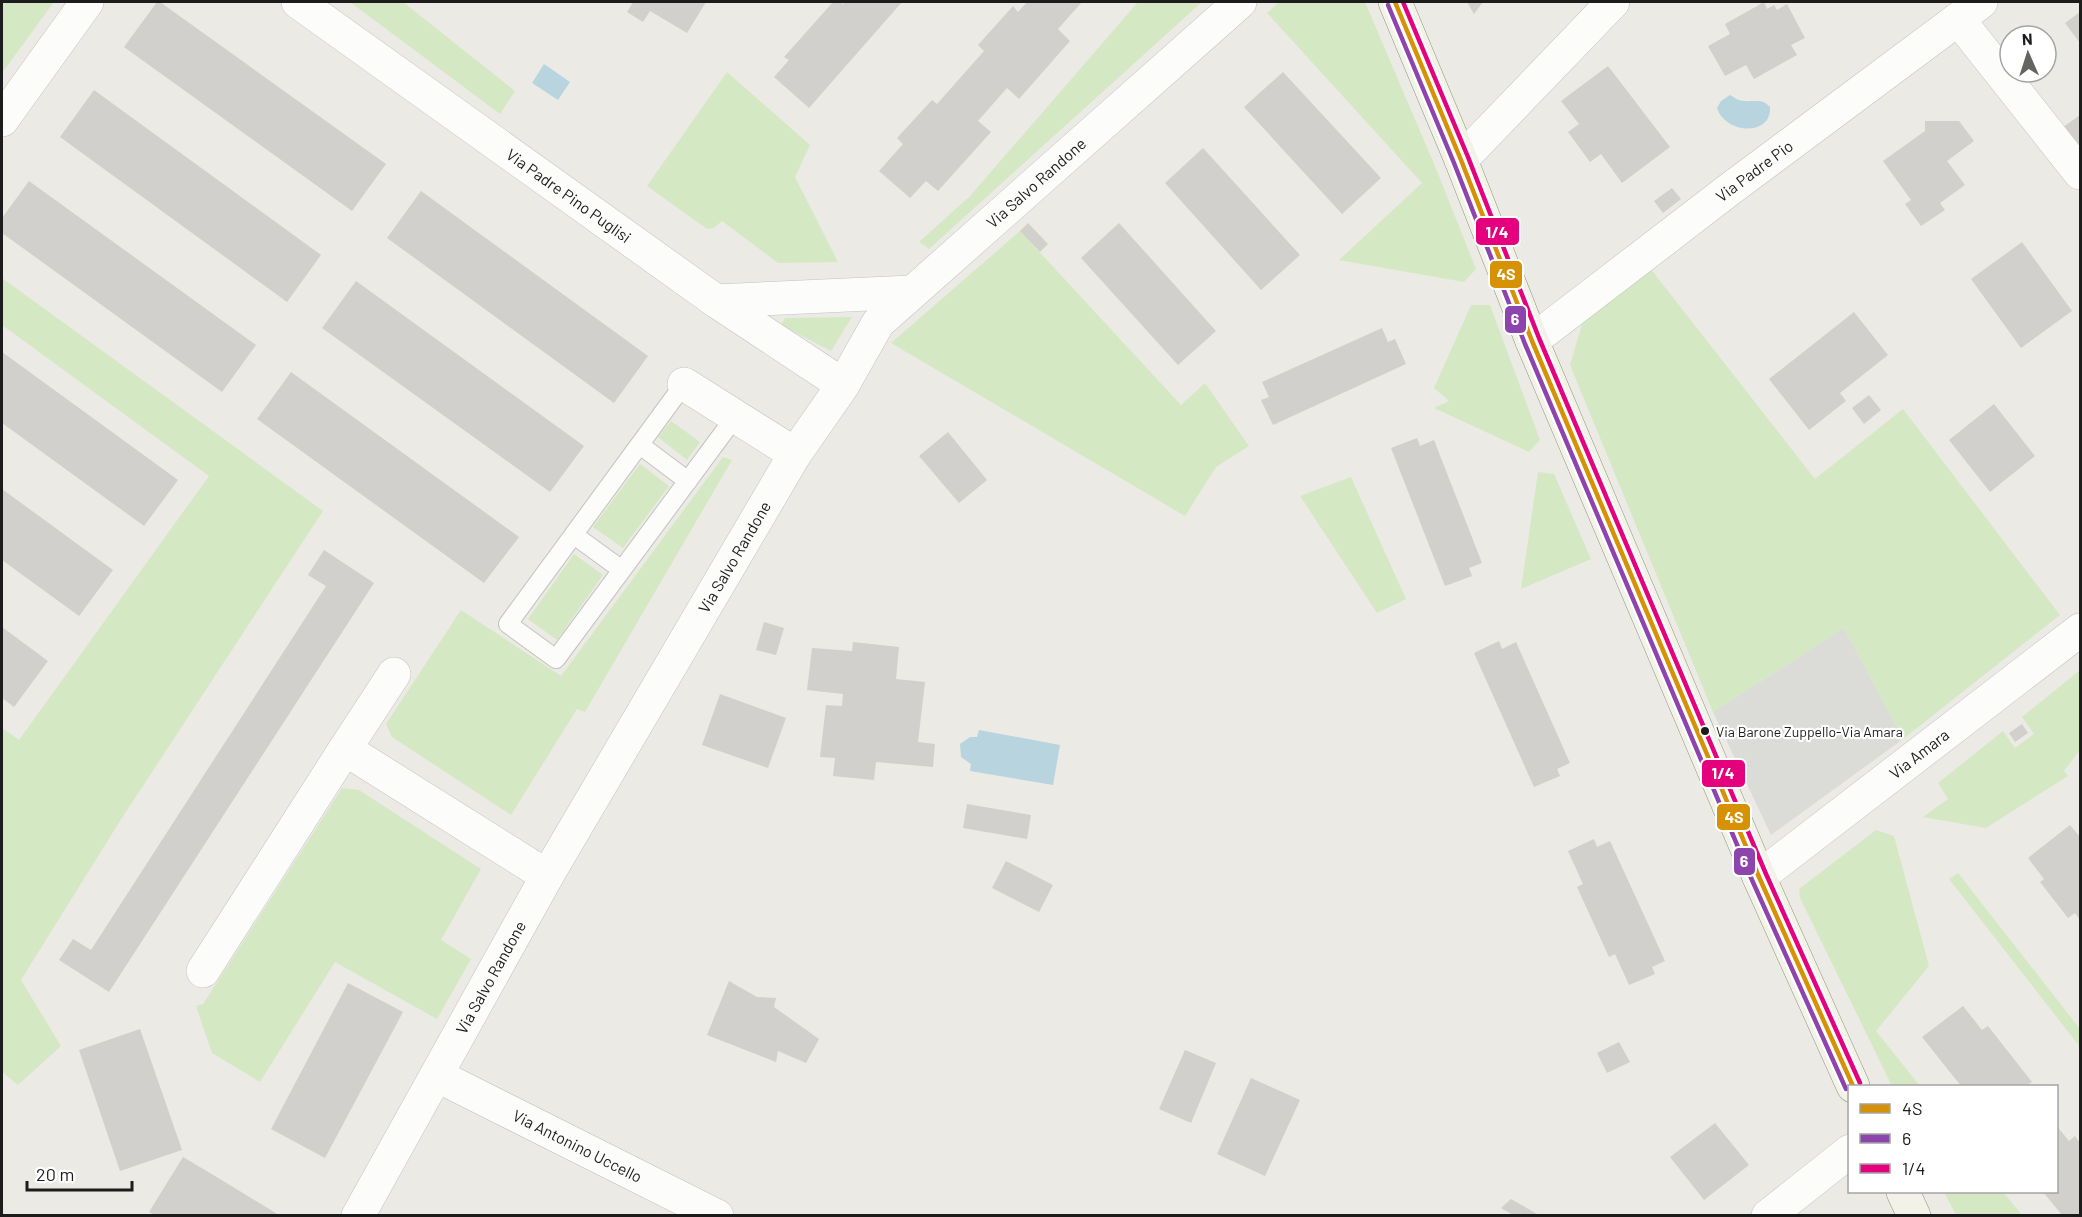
<svg xmlns="http://www.w3.org/2000/svg" width="2082" height="1217" font-family="Barlow,sans-serif">
  <style>
    .grass { fill: #d4e9c3 }
    .parking { fill: #dbdbd8 }
    .water { fill: #b7d4df }
    .building { fill: #d1d0cc }
    .lines { fill: none; stroke-linecap: round; stroke-linejoin: round }
    .service-casing { stroke: #c3c3c1; stroke-width: 20 }
    .minor-casing { stroke: #c3c3c1; stroke-width: 34 }
    .secondary-casing { stroke: #91957d; stroke-width: 34 }
    .service { stroke: #fcfcfb; stroke-width: 18 }
    .minor { stroke: #fcfcfb; stroke-width: 33 }
    .secondary { stroke: #f2f2e9; stroke-width: 33 }
    .bus-1-casing { stroke: #fff; stroke-width: 9 }
    .bus-2-casing { stroke: #fff; stroke-width: 9 }
    .bus-3-casing { stroke: #fff; stroke-width: 9 }
    .bus-1 { stroke: #d69104; stroke-width: 4.5 }
    .bus-2 { stroke: #8e44ad; stroke-width: 4.5 }
    .bus-3 { stroke: #e5007d; stroke-width: 4.5 }
    .bus-dot { fill: #1c1c1c; stroke: #fff; stroke-width: 2 }
    .labels { text-anchor: middle; stroke-width: 4.5; stroke-linejoin: round; paint-order: stroke }
    .bus-label { font-size: 14px; fill: #1c1c1c; stroke: #fff; text-anchor: start }
    .street-label { font-size: 16px; fill: #1c1c1c; stroke: #fff }
    .line-badge { stroke: #fff; stroke-width: 2 }
    .badge-label { font-size: 16px; text-anchor: middle; font-weight: bold; fill: #fff }
  </style>
  <rect width="100%" height="100%" fill="#ebeae5"/>
  <path class="grass" d="M2 2H54L2 73Z
    M350 2H403L515 91 500 114Z
    M1138 2H1202L929 249 919 242 970 196Z
    M1279 2H1365L1437 171 1476 269 1464 282 1339 260 1422 183 1267 13Z
    M727 72 810 145 795 177 838 262 778 263 722 221 714 228 707 229 647 186Z
    M1020 231 1181 405 1205 383 1249 446 1216 467 1185 516 891 343Z
    M1650 268 1815 479 1903 409 2060 615 1903 739 1844 628 1713 712 1570 365 1583 321Z
    M2 278 323 511 120 821 21 980 61 1046 18 1085 2 1072V728L19 740 209 476 2 325Z
    M1471 305H1490L1540 440 1529 452 1434 408 1449 401 1434 388Z
    M852 317 831 351 781 325 785 318Z
    M671 421 700 442 687 460 658 437Z
    M723 457 732 460 585 712 577 709 511 815 392 737 386 724 461 610 561 676Z
    M640 464 669 486 623 548 593 527Z
    M1538 472 1554 474 1591 559 1521 589Z
    M1351 477 1406 599 1377 613 1300 496Z
    M574 554 603 575 557 640 528 619Z
    M2080 670V750L2064 771 2068 776 1986 828 1923 817 1948 799 1938 783 2003 731 2015 748 2034 734 2022 717Z
    M342 788 359 790 481 869 441 940 471 959 437 1019 335 962 260 1082 212 1053 196 1006 203 1004Z
    M1876 830 1894 836 1929 966 1876 1031 1920 1086H1892L1800 898 1799 889Z
    M1958 873 2080 1029V1047L1949 879Z
    M1944 1192H2003L2022 1215H1956Z"/>
  <path class="parking" d="M1844 628 1903 739 1771 835 1713 712Z"/>
  <path class="water" d="M544 64 570 82 558 100 532 83Z
    M1730 95C1735 98 1739 101 1745 101 1756 102 1762 98 1770 107 1772 137 1725 134 1717 108L1721 101Z
    M979 730 1060 745 1053 785 970 771 971 764 961 757 960 744 970 737H977Z"/>
  <path class="building" d="M157 2H160L386 164 352 211 124 47Z
    M633 2H706L687 33 650 11 643 22 627 12Z
    M833 2H840L843 4 845 2H902L809 108 774 77 789 60 784 57Z
    M1027 2H1082L1058 29 1070 41 1019 99 1007 88 978 121 991 132 938 191 926 181 910 198 879 171 903 144 897 138 932 100 937 104 984 51 978 45 1013 6 1018 12Z
    M1467 2H1483L1474 14Z
    M1764 2 1767 9 1774 5 1777 10 1787 4 1805 38 1791 45 1797 55 1754 79 1746 65 1725 76 1708 46 1730 34 1725 24Z
    M2080 12V43L2065 23Z
    M1608 66 1670 147 1622 183 1601 154 1590 162 1568 132 1579 124 1561 101Z
    M1283 72 1381 178 1342 214 1244 107Z
    M94 90 321 255 287 302 60 137Z
    M2080 115V149L2062 128Z
    M1925 121H1959L1974 141 1947 161 1965 185 1940 203 1945 210 1921 226 1905 204 1911 200 1883 161 1925 131Z
    M1203 148 1300 255 1261 290 1165 183Z
    M29 181 256 345 222 392 2 233V218Z
    M1672 188 1681 199 1663 213 1654 201Z
    M421 191 648 356 614 403 387 238Z
    M1028 223 1048 244 1040 252 1020 231Z
    M1119 223 1216 331 1178 365 1081 258Z
    M2022 242 2072 311 2021 348 1971 279Z
    M356 281 584 446 550 492 322 328Z
    M1854 312 1888 355 1840 393 1846 401 1809 430 1769 379Z
    M1382 328 1388 342 1395 339 1406 364 1273 425 1261 400 1269 397 1262 382Z
    M2 352 178 480 144 526 2 423Z
    M291 372 519 537 484 583 257 419Z
    M1869 395 1881 410 1864 424 1852 408Z
    M1994 404 2035 456 1990 492 1949 440Z
    M948 432 987 480 959 503 919 456Z
    M1417 438 1420 446 1434 440 1482 563 1469 568 1472 576 1445 586 1391 448Z
    M2 489 113 570 79 616 2 560Z
    M324 550 374 583 109 992 59 960 73 939 91 950 326 586 308 575Z
    M764 622 784 628 776 655 756 650Z
    M2 627 48 661 14 707 2 698Z
    M1499 641 1502 649 1516 642 1570 763 1557 769 1560 776 1534 787 1474 653Z
    M853 642 899 647 896 679 925 682 918 742 935 744 933 767 876 762 874 780 833 776 835 758 820 757 826 705 842 706 843 694 807 690 812 648 852 651Z
    M720 694 786 718 768 768 702 745Z
    M2022 724 2028 733 2015 742 2009 733Z
    M967 804 1031 815 1027 839 963 828Z
    M2070 825 2080 837V920L2075 913 2068 918 2040 882 2044 879 2028 858Z
    M1594 839 1597 847 1610 841 1665 961 1652 967 1655 974 1629 985 1615 954 1609 957 1577 887 1583 884 1568 851Z
    M1006 861 1053 885 1039 912 992 888Z
    M729 981 757 997 776 998 774 1007 819 1039 806 1063 778 1051 776 1062 707 1035Z
    M348 983 403 1012 325 1158 271 1129Z
    M1963 1006 1982 1030 1988 1026 2032 1082 2026 1086H1961L1922 1037Z
    M140 1029 182 1150 120 1171 79 1050Z
    M1619 1042 1630 1062 1607 1073 1597 1053Z
    M1185 1050 1216 1063 1191 1123 1159 1109Z
    M1251 1078 1300 1100 1265 1176 1217 1154Z
    M1715 1123 1749 1165 1704 1200 1670 1157Z
    M2056 1125 2069 1141 2075 1136 2080 1143V1215H2062L2043 1192H2056Z
    M183 1157 220 1179 279 1215H155L149 1212Z
    M1511 1199 1539 1215H1513L1501 1208Z"/>
  <g class="lines">
    <g class="service-casing">
      <path id="service" d="M684 384 508 624 556 659 735 417
        M640 445 688 481
        M574 535 622 570"/>
    </g>
    <g class="minor-casing">
      <g id="minor">
        <path id="s1" d="M298 2 716 301 843 385"/>
        <path d="M1958 19 2080 173"/>
        <path d="M2 120 87 2"/>
        <path d="M1461 160 1613 2"/>
        <path d="M716 301 912 292"/>
        <path id="s2" d="M1532 341 1730 189 1981 2"/>
        <path d="M684 384 795 454"/>
        <path d="M345 749 394 674"/>
        <path id="s3" d="M1759 877 2080 630"/>
        <path d="M203 971 345 749 547 876"/>
        <path id="s4" d="M438 1076 717 1216"/>
        <path id="s5" d="M358 1216 547 876 795 454 843 385 878 323 1240 2"/>
        <path d="M1768 1216 1850 1151"/>
      </g>
    </g>
    <g class="secondary-casing">
      <path id="secondary" d="M1395 2 1461 160 1532 341 1759 877 1853 1086
        M1903 1192 1914 1216"/>
    </g>
    <use href="#service" class="service"/>
    <use href="#minor" class="minor"/>
    <use href="#secondary" class="secondary"/>
    <g class="bus-1-casing">
      <path id="bus-1" d="M1395 2 1461 160 1532 341 1759 877 1853 1086"/>
    </g>
    <g class="bus-2-casing">
      <path id="bus-2" d="M1388 5 1454 163 1525 344 1752 880 1846 1089"/>
    </g>
    <g class="bus-3-casing">
      <path id="bus-3" d="M1403 2 1468 157 1539 338 1766 874 1860 1083"/>
    </g>
    <use href="#bus-1" class="bus-1"/>
    <use href="#bus-2" class="bus-2"/>
    <use href="#bus-3" class="bus-3"/>
  </g>
  <circle class="bus-dot" cx="1705" cy="731" r="5"/>
  <g class="labels">
    <g class="bus-label">
      <text x="1716" y="737">Via Barone Zuppello-Via Amara</text>
    </g>
    <g class="street-label">
      <text dy="6" stroke="none"><textPath href="#s2" startOffset="280">Via Padre Pio</textPath></text>
      <text dy="6" stroke="none"><textPath href="#s5" startOffset="1245">Via Salvo Randone</textPath></text>
      <text dy="6" stroke="none"><textPath href="#s1" startOffset="333">Via Padre Pino Puglisi</textPath></text>
      <text dy="6" stroke="none"><textPath href="#s5" startOffset="759">Via Salvo Randone</textPath></text>
      <text dy="6" stroke="none"><textPath href="#s3" startOffset="202">Via Amara</textPath></text>
      <text dy="6" stroke="none"><textPath href="#s5" startOffset="273">Via Salvo Randone</textPath></text>
      <text dy="6" stroke="none"><textPath href="#s4" startOffset="156">Via Antonino Uccello</textPath></text>
    </g>
  </g>
  <g class="line-badge">
    <rect x="1475" y="217" width="45" height="29" rx="6" fill="#e5007d"/>
    <rect x="1489" y="260" width="34" height="29" rx="6" fill="#d69104"/>
    <rect x="1504" y="305" width="23" height="29" rx="6" fill="#8e44ad"/>
    <rect x="1701" y="759" width="45" height="29" rx="6" fill="#e5007d"/>
    <rect x="1716" y="803" width="35" height="28" rx="6" fill="#d69104"/>
    <rect x="1733" y="847" width="23" height="29" rx="6" fill="#8e44ad"/>
  </g>
  <g class="badge-label">
    <text x="1497" y="238">1/4</text>
    <text x="1506" y="280">4S</text>
    <text x="1515" y="325">6</text>
    <text x="1723" y="779">1/4</text>
    <text x="1734" y="823">4S</text>
    <text x="1744" y="867">6</text>
  </g>
  <rect width="2082" height="1217" fill="none" stroke="#1c1c1c" stroke-width="6"/>
  <rect x="1848" y="1085" width="210" height="108" fill="#ffffff" stroke="#a4a4a4" stroke-width="1.5"/>
  <rect x="1860" y="1104" width="30" height="9" fill="#d69104" stroke="#a4a4a4" stroke-width="1.5"/>
  <text x="1902" y="1115" font-size="18" fill="#1c1c1c">4S</text>
  <rect x="1860" y="1134" width="30" height="9" fill="#8e44ad" stroke="#a4a4a4" stroke-width="1.5"/>
  <text x="1902" y="1145" font-size="18" fill="#1c1c1c">6</text>
  <rect x="1860" y="1164" width="30" height="9" fill="#e5007d" stroke="#a4a4a4" stroke-width="1.5"/>
  <text x="1902" y="1175" font-size="18" fill="#1c1c1c">1/4</text>
  <g transform="translate(2028 54) rotate(357)"><circle r="28" fill="#ffffff" stroke="#a4a4a4" stroke-width="1.5"/>
  <path d="M0-4.5L10 22L0 15L-10 22Z" fill="#646462"/>
  <text y="-9" font-size="16" font-weight="bold" text-anchor="middle" fill="#1c1c1c">N</text>
  </g>
  <path d="M27 1181v9h105v-9" fill="none" stroke="#1c1c1c" stroke-width="3"/>
  <text x="36" y="1181" font-size="18" fill="#1c1c1c" stroke="#ffffff" stroke-width="4.5" paint-order="stroke">20 m</text>
</svg>
